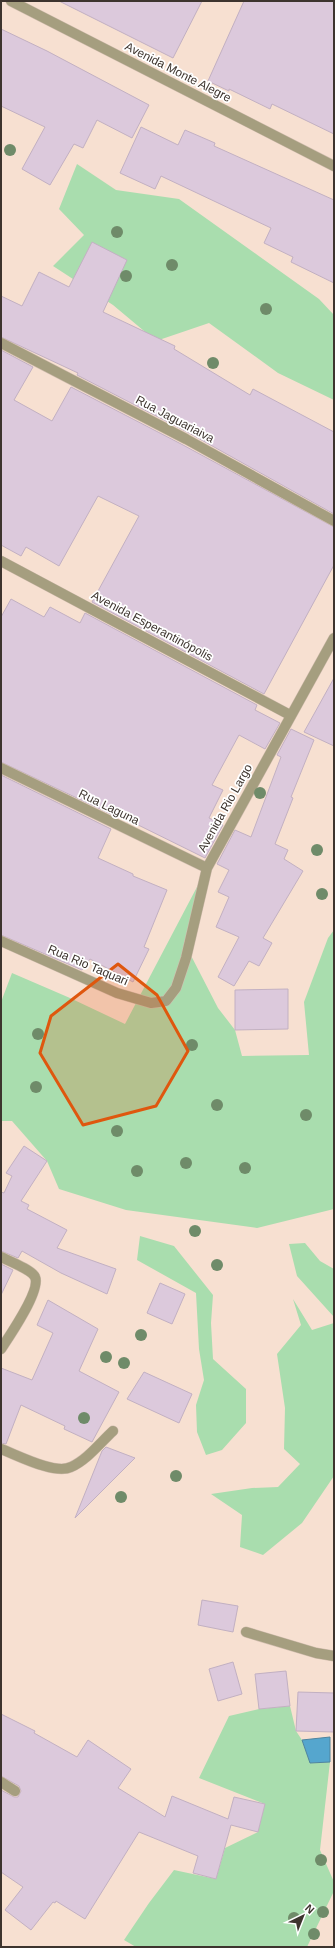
<svg xmlns="http://www.w3.org/2000/svg" width="335" height="1948" font-family="Arial,sans-serif">
  <style>
    .green { fill: #a9ddae }
    .water { fill: #55a6ce; stroke: #4e849e }
    .building { fill: #dcc9dc; stroke: #c2b0c2 }
    .lines { fill: none; stroke-linecap: round; stroke-linejoin: round }
    .minor-casing { stroke: #d2beb0; stroke-width: 11 }
    .minor { stroke: #a59e7f; stroke-width: 10 }
    .tree { fill: #6f8b69 }
    .marked { fill: #df570e; fill-opacity: 0.2; stroke: #df570e; stroke-width: 3; stroke-linejoin: round }
    .labels { text-anchor: middle; stroke-width: 3.5; stroke-linejoin: round; paint-order: stroke }
    .street-label { font-size: 12px; fill: #3d342e; stroke: #fff }
  </style>
  <rect width="100%" height="100%" fill="#f7e0d1"/>
  <path class="green" d="M77 164 116 190 179 199 319 299 334 315V400L278 373 209 323 156 341 113 305 53 266 84 235 59 209Z
    M208 866 199 920 184 942 218 1008 235 1030 242 1056 309 1055 304 1002 328 938 334 930V1209L257 1228 126 1210 59 1189 47 1161 12 1121H1V1002L12 973 70 998 125 1024Z
    M140 1236 174 1246 213 1295 211 1323 213 1359 246 1389V1423L222 1450 206 1455 197 1432 196 1405 204 1380 199 1349 196 1293 137 1260Z
    M305 1243 320 1261 334 1269V1317L297 1276 289 1244Z
    M293 1299 312 1330 334 1323V1476L302 1523 263 1555 240 1547 242 1515 211 1494 252 1488 278 1487 300 1464 284 1449 285 1408 277 1354 301 1325Z
    M290 1706 296 1731 302 1740 310 1763 330 1762 320 1850 334 1882V1891L307 1947H136L124 1940 149 1903 174 1870 216 1879 225 1848 258 1832 265 1804 199 1778 229 1716 259 1709Z"/>
  <path class="water" d="M330 1737V1762L310 1763 302 1740Z"/>
  <path class="building" d="M59 1H202L173 58Z
    M244 1H334V134L272 104 270 109 229 89V91L208 81Z
    M1 29 47 51 149 105 132 138 97 120 83 148 74 144 50 185 22 169 45 127 1 106Z
    M141 127 178 145 185 130 215 143 214 146 334 200V283L291 262 293 257 264 243 271 228 161 176 155 189 120 173Z
    M92 242 127 260 103 312 175 346 174 349 250 395 253 389 334 432V514L189 433 77 375 78 373 1 337V296L22 306 39 272 69 287Z
    M1 350 33 367 14 400 52 421 71 387 183 445 334 527V565L264 694 92 602 139 516 98 496 59 566 26 547 21 556 1 545Z
    M11 599 44 617 50 607 80 623 85 613 257 705 255 710 280 723 265 749 239 735 212 785 223 790 209 818 223 825 205 858 118 815 117 817 1 762V617Z
    M334 678V746L304 732Z
    M291 729 314 740 291 797 293 798 275 844 288 850 284 859 303 871 263 938 272 943 259 966 249 961 234 986 218 977 239 937 216 927 229 897 218 892 229 870 217 864 235 830 251 837 281 757 277 755Z
    M1 775 111 829 98 858 133 874V876L167 890 144 947 149 949 133 982 90 959 82 970 1 935Z
    M288 989V1029L235 1030V990Z
    M24 1146 47 1161 21 1201 29 1205 27 1209 67 1230 57 1248 116 1269 107 1294 61 1273 22 1251 18 1258 1 1251V1192L4 1193 12 1176 6 1173Z
    M1 1264 13 1270 1 1295Z
    M160 1283 185 1294 172 1324 147 1313Z
    M48 1300 98 1329 79 1371 119 1392 92 1442 64 1429 65 1426 21 1405 6 1444 1 1443V1368L32 1380 53 1333 37 1325Z
    M144 1372 192 1394 179 1423 127 1399Z
    M106 1447 135 1458 75 1518 102 1451Z
    M202 1600 238 1606 233 1632 198 1625Z
    M233 1662 242 1694 218 1701 209 1669Z
    M286 1671 290 1706 259 1709 255 1674Z
    M298 1692 334 1693V1732L296 1731Z
    M1 1714 35 1731 34 1733 77 1757 88 1740 131 1769 118 1788 165 1817 172 1796 228 1819 234 1797 265 1804 258 1832 231 1825 216 1879 193 1873 198 1856 139 1832 85 1919 56 1901 55 1903 53 1902 31 1930 5 1910 23 1887 1 1872V1790L14 1797H18L21 1791 19 1786 1 1776Z"/>
  <g class="lines">
    <g class="minor-casing">
      <path id="minor" d="M11 1 334 166
        M1 343 186 439 334 521
        M1 561 290 715
        M1 768 207 868
        M1 941 117 993 151 1003 166 1001 176 988 186 958 207 868 334 638
        M1 1257C9 1261 32 1270 35 1277 41 1290 9 1337 1 1349
        M1 1449C17 1455 55 1475 71 1467 87 1460 100 1443 113 1431
        M246 1632 316 1653 334 1656
        M1 1782 15 1791"/>
    </g>
    <use href="#minor" class="minor"/>
  </g>
  <g class="tree">
    <circle cx="10" cy="150" r="6"/>
    <circle cx="117" cy="232" r="6"/>
    <circle cx="172" cy="265" r="6"/>
    <circle cx="126" cy="276" r="6"/>
    <circle cx="266" cy="309" r="6"/>
    <circle cx="213" cy="363" r="6"/>
    <circle cx="260" cy="793" r="6"/>
    <circle cx="317" cy="850" r="6"/>
    <circle cx="322" cy="894" r="6"/>
    <circle cx="38" cy="1034" r="6"/>
    <circle cx="192" cy="1045" r="6"/>
    <circle cx="36" cy="1087" r="6"/>
    <circle cx="217" cy="1105" r="6"/>
    <circle cx="306" cy="1115" r="6"/>
    <circle cx="117" cy="1131" r="6"/>
    <circle cx="186" cy="1163" r="6"/>
    <circle cx="245" cy="1168" r="6"/>
    <circle cx="137" cy="1171" r="6"/>
    <circle cx="195" cy="1231" r="6"/>
    <circle cx="217" cy="1265" r="6"/>
    <circle cx="141" cy="1335" r="6"/>
    <circle cx="106" cy="1357" r="6"/>
    <circle cx="124" cy="1363" r="6"/>
    <circle cx="84" cy="1418" r="6"/>
    <circle cx="176" cy="1476" r="6"/>
    <circle cx="121" cy="1497" r="6"/>
    <circle cx="321" cy="1860" r="6"/>
    <circle cx="323" cy="1912" r="6"/>
    <circle cx="294" cy="1918" r="6"/>
    <circle cx="314" cy="1934" r="6"/>
  </g>
  <path class="marked" d="M118 964 157 995 188 1051 156 1106 83 1125 40 1053 51 1016Z"/>
  <g class="labels">
    <g class="street-label">
      <text transform="translate(178 72) rotate(27)" y="4">Avenida Monte Alegre</text>
      <text transform="translate(175 419) rotate(28)" y="4">Rua Jaguariaiva</text>
      <text transform="translate(152 626) rotate(28)" y="4">Avenida Esperantinópolis</text>
      <text transform="translate(109 807) rotate(26)" y="4">Rua Laguna</text>
      <text transform="translate(225 808) rotate(-61)" y="4">Avenida Rio Largo</text>
      <text transform="translate(88 965) rotate(23)" y="4">Rua Rio Taquari</text>
    </g>
  </g>
  <rect width="335" height="1948" fill="none" stroke="#3d342e" stroke-width="4"/>
  <g transform="translate(303 1916) rotate(43)" stroke="#ffffff" stroke-width="3" paint-order="stroke">
  <path d="M0-3L7 15L0 10L-7 15Z" fill="#3d342e"/>
  <text y="-6" font-size="11" font-weight="bold" text-anchor="middle" fill="#3d342e">N</text>
  </g>
</svg>
